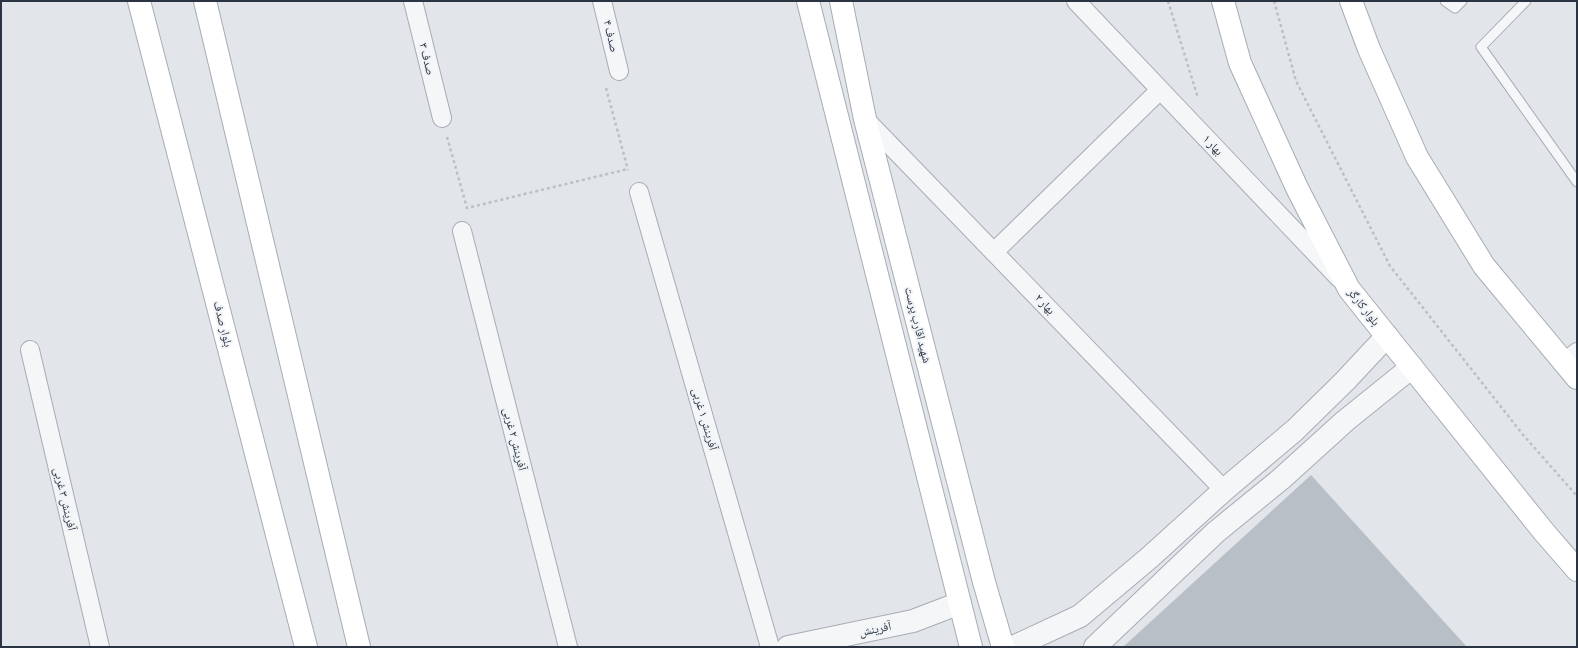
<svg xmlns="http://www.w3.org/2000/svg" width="1578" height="648" viewBox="0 0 1578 648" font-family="'Alegreya Sans','Noto Naskh Arabic',sans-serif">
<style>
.building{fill:#b9bfc7}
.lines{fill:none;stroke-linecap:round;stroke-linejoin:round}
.service-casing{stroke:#a7acb4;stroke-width:11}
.minor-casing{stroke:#a7acb4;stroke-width:20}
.tertiary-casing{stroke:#a7acb4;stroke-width:24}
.secondary-casing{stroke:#a7acb4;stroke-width:24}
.path{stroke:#bbc0c5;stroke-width:2.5;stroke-dasharray:3 3;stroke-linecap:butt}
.service{stroke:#f4f6f8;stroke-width:9}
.minor{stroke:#f4f6f8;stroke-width:18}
.tertiary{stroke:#f4f6f8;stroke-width:22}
.secondary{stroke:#fff;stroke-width:22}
.labels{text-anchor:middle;stroke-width:4;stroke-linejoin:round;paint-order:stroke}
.street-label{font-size:12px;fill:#2a3442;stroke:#f1f4f7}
</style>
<rect width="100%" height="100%" fill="#e2e5ea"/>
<path class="building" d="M1311,475L1467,647H1123Z"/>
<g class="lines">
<g class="service-casing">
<g id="service">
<path d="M1445,1L1455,8L1462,1"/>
<path d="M1526,1L1481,47L1577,182"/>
</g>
</g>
<g class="minor-casing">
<g id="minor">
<path d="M413,1L442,118"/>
<path d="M602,1L619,71"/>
<path d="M1076,1L1339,278"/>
<path d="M865,119L1224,490"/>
<path d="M639,192L770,647"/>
<path d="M462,231L568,647"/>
<path d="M994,252L1160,90"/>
<path d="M30,350L100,647"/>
<path d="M1565,362L1577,352"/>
</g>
</g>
<g class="tertiary-casing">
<g id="tertiary">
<path d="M788,647L913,621L960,603"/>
<path d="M1013,647L1080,616L1149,558L1224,490L1295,430L1345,381L1387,336"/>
<path d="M1095,647L1216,532L1281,479L1345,421L1412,367"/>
</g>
</g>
<g class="secondary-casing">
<g id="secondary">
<path d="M139,1L306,647"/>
<path d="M205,1L359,647"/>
<path d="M808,1L971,647"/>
<path d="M841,1L865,119L984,582L1003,647"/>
<path d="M1223,1L1240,63L1297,188L1349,289L1544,532L1577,570"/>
<path d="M1351,1L1369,49L1417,157L1484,266L1577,378"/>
</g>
</g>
<g class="path">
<path d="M1168,1L1198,98"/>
<path d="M1274,1L1296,81L1390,266L1524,436L1577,496"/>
<path d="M606,88L628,170"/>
<path d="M447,137L467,208L628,169"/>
</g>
<use href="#service" class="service"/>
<use href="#minor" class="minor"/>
<use href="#tertiary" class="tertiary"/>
<use href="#secondary" class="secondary"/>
</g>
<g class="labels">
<g class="street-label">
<text transform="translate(611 36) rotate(77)" y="4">صدف ۴</text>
<text transform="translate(427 59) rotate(76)" y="4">صدف ۳</text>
<text transform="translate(1213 145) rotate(47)" y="4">بهار ۱</text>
<text transform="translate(1045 304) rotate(46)" y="4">بهار ۲</text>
<text transform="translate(1364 307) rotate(52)" y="4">بلوار کارگر</text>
<text transform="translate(223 324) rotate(76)" y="4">بلوار صدف</text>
<text transform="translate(918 325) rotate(76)" y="4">شهید اقارب پرست</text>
<text transform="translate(705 419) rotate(74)" y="4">آفرینش ۱ غربی</text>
<text transform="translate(515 439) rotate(76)" y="4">آفرینش ۲ غربی</text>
<text transform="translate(65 499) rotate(77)" y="4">آفرینش ۳ غربی</text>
<text transform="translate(875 629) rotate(-12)" y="4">آفرینش</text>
</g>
</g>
<rect width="1578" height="648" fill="none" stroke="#2a3442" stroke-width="4"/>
</svg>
